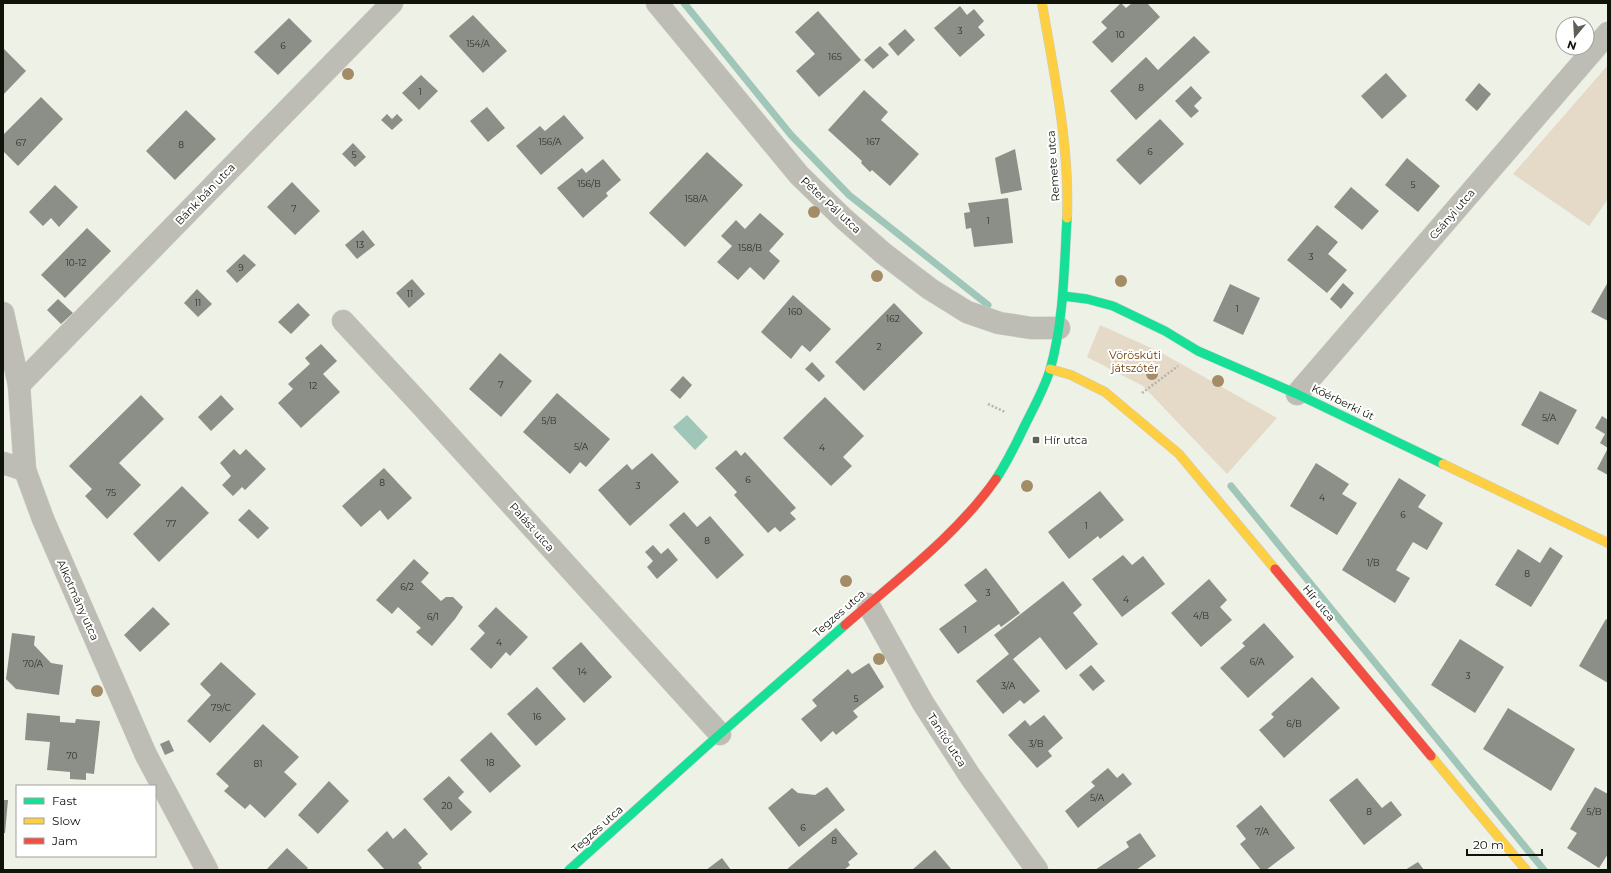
<svg xmlns="http://www.w3.org/2000/svg" width="1611" height="873" viewBox="0 0 1611 873" font-family="Montserrat,sans-serif">
<style>
.green{fill:#e5d9c8}
.water{fill:#9fc6b8}
.lines{fill:none;stroke-linecap:round;stroke-linejoin:round}
.stream{stroke:#9fc6b8;stroke-width:7}
.building{fill:#8b8f87}
.street-casing{stroke:#cacdc3;stroke-width:23}
.fast-casing{stroke:#cacdc3;stroke-width:10}
.slow-casing{stroke:#cacdc3;stroke-width:10}
.jam-casing{stroke:#cacdc3;stroke-width:10}
.path{stroke:#b4b5ae;stroke-width:2.5;stroke-dasharray:2 2;stroke-linecap:butt}
.street{stroke:#bebdb5;stroke-width:22}
.fast{stroke:#16e098;stroke-width:9}
.slow{stroke:#ffcf43;stroke-width:9}
.jam{stroke:#f24e42;stroke-width:9}
.tree{fill:#a48c67}
.poi-dot{fill:#5e6157;stroke:#fff;stroke-width:1.5}
.labels{text-anchor:middle;stroke-width:4;stroke-linejoin:round;paint-order:stroke}
.number-label{font-size:9px;fill:#2f3229}
.street-label{font-size:11px;fill:#10130a;stroke:#fff}
.park-label{font-size:11px;fill:#683a00;stroke:#fff}
.poi-label{font-size:11px;fill:#10130a;stroke:#fff;text-anchor:start}
</style>
<rect width="100%" height="100%" fill="#eef1e5"/>
<g class="green">
<path d="M1608,65V199L1589,226L1513,174Z"/>
<path d="M1100,325L1160,352L1277,418L1227,474L1143,386L1087,357Z"/>
</g>
<path class="water" d="M687,415L708,437L695,450L673,427Z"/>
<g class="lines">
<g class="stream">
<path d="M684,3L791,135L849,195L988,305"/>
<path d="M1231,486L1544,870"/>
</g>
</g>
<g class="building">
<path d="M1121,3L1126,8L1132,3H1147L1160,17L1112,63L1092,42L1107,28L1101,22Z"/>
<path d="M960,6L967,15L974,9L984,21L978,27L985,35L960,57L934,28Z"/>
<path d="M818,11L861,60L819,97L796,71L815,54L795,32Z"/>
<path d="M473,15L507,51L483,73L449,36Z"/>
<path d="M289,18L312,41L278,75L254,52Z"/>
<path d="M905,29L915,40L898,56L888,44Z"/>
<path d="M1194,36L1210,52L1136,120L1110,91L1146,57L1158,70Z"/>
<path d="M880,46L889,55L873,69L864,60Z"/>
<path d="M3,48L26,71L3,95Z"/>
<path d="M1386,73L1407,96L1382,119L1361,96Z"/>
<path d="M421,75L438,91L419,110L402,93Z"/>
<path d="M1479,83L1491,94L1477,111L1465,100Z"/>
<path d="M1191,86L1202,98L1194,106L1199,111L1191,118L1175,101Z"/>
<path d="M864,90L888,112L881,120L919,154L890,186L872,170L870,172L861,163L862,161L828,130Z"/>
<path d="M41,97L63,119L18,166L3,151V135Z"/>
<path d="M487,107L505,128L488,142L470,121Z"/>
<path d="M186,110L216,139L175,180L146,151Z"/>
<path d="M387,114L392,119L397,114L403,120L392,130L381,120Z"/>
<path d="M564,115L584,138L541,175L516,146L540,126L545,131Z"/>
<path d="M1160,119L1184,144L1140,185L1116,160Z"/>
<path d="M353,143L366,157L355,167L342,154Z"/>
<path d="M1015,149L1022,190L1001,194L995,158Z"/>
<path d="M707,152L743,185L685,247L649,213Z"/>
<path d="M1407,158L1440,186L1418,212L1385,185Z"/>
<path d="M603,159L621,180L606,193L608,196L583,218L557,188L582,168L586,173Z"/>
<path d="M292,182L320,211L295,235L267,207Z"/>
<path d="M55,185L78,207L59,227L51,218L43,226L29,212Z"/>
<path d="M1351,187L1379,211L1362,230L1334,207Z"/>
<path d="M1008,198L1013,243L974,247L971,228L966,229L964,213L970,212L968,203Z"/>
<path d="M760,213L784,234L769,251L780,261L764,280L750,267L738,280L717,262L732,246L721,236L736,220L745,229Z"/>
<path d="M1317,225L1338,242L1328,254L1347,270L1327,293L1287,260Z"/>
<path d="M87,228L111,251L65,298L41,275Z"/>
<path d="M363,230L375,245L357,259L345,245Z"/>
<path d="M244,254L256,265L237,283L226,271Z"/>
<path d="M412,279L425,294L409,308L396,293Z"/>
<path d="M1608,282V321L1591,312Z"/>
<path d="M1343,283L1354,293L1341,309L1330,299Z"/>
<path d="M1230,284L1260,298L1243,335L1213,321Z"/>
<path d="M197,289L212,304L198,317L184,303Z"/>
<path d="M793,295L831,329L810,352L802,345L791,359L761,332Z"/>
<path d="M58,299L73,313L61,324L47,310Z"/>
<path d="M298,303L310,315L291,334L278,322Z"/>
<path d="M894,303L923,333L864,391L835,362Z"/>
<path d="M321,344L337,361L323,374L340,392L301,428L278,403L293,389L288,384L310,364L305,358Z"/>
<path d="M500,353L532,381L501,417L469,389Z"/>
<path d="M812,362L825,376L819,382L805,369Z"/>
<path d="M683,376L692,385L680,399L670,390Z"/>
<path d="M1540,391L1577,410L1558,445L1521,425Z"/>
<path d="M557,393L610,439L586,467L580,462L570,474L523,432Z"/>
<path d="M141,395L164,419L119,463L141,485L107,519L85,496L92,489L69,466Z"/>
<path d="M221,395L234,409L211,431L198,417Z"/>
<path d="M825,397L864,436L843,457L852,466L831,486L783,438Z"/>
<path d="M1602,416L1608,420V448L1600,443L1605,434L1595,428Z"/>
<path d="M1608,448V475L1597,469Z"/>
<path d="M234,449L240,455L246,449L266,469L245,490L242,487L233,496L222,485L231,476L220,463Z"/>
<path d="M736,450L741,456L745,452L796,508L790,513L796,519L780,532L775,527L768,533L734,495L737,492L715,468Z"/>
<path d="M652,453L679,482L630,526L598,490L627,464L632,470Z"/>
<path d="M1316,463L1349,484L1342,494L1357,503L1337,535L1290,506Z"/>
<path d="M384,468L412,498L388,520L380,510L361,527L342,506Z"/>
<path d="M1399,478L1426,495L1418,507L1443,523L1427,550L1413,542L1396,570L1410,578L1395,603L1342,570Z"/>
<path d="M182,486L209,513L159,562L133,534Z"/>
<path d="M1100,491L1124,520L1100,539L1098,536L1069,559L1048,532Z"/>
<path d="M249,509L269,528L258,539L238,520Z"/>
<path d="M684,512L697,527L710,516L744,555L717,579L669,525Z"/>
<path d="M653,545L661,554L668,548L678,560L657,579L647,567L653,561L645,552Z"/>
<path d="M1550,547L1563,556L1531,607L1495,585L1518,549L1540,563Z"/>
<path d="M1123,555L1132,565L1143,556L1165,584L1122,617L1092,579Z"/>
<path d="M414,559L429,573L421,582L441,601L446,597H453L463,607L455,619L432,646L416,632L421,628L398,607L392,614L376,600Z"/>
<path d="M986,568L1020,613L1001,627L999,624L958,654L939,629L977,601L964,585Z"/>
<path d="M1209,579L1227,600L1220,607L1232,620L1201,647L1171,613Z"/>
<path d="M1063,581L1082,605L1073,613L1098,644L1066,670L1040,637L1013,659L1040,691L1024,704L1020,700L1003,714L976,681L1009,654L994,635Z"/>
<path d="M153,607L170,624L140,652L124,635Z"/>
<path d="M496,607L528,637L510,656L506,652L491,669L470,649L485,633L478,626Z"/>
<path d="M1606,619L1608,620V683L1579,666Z"/>
<path d="M1264,623L1294,657L1248,698L1220,668L1245,646L1242,643Z"/>
<path d="M12,633L35,636L34,645L51,663L63,665L59,695L16,689L6,679Z"/>
<path d="M1460,639L1504,667L1475,713L1431,685Z"/>
<path d="M581,642L612,677L584,703L552,668Z"/>
<path d="M221,662L256,694L210,743L187,721L211,695L200,684Z"/>
<path d="M869,663L884,687L853,711L858,717L836,735L833,731L821,742L801,719L817,706L812,700L848,669L852,674Z"/>
<path d="M1091,665L1105,681L1093,691L1079,675Z"/>
<path d="M1312,677L1340,708L1284,758L1259,730L1274,717L1271,714Z"/>
<path d="M537,687L566,719L536,746L507,714Z"/>
<path d="M1508,708L1575,749L1551,791L1483,749Z"/>
<path d="M27,713L60,716V722L75,723L76,719L100,721L94,774L86,773V780L70,779V772L47,770L50,742L25,740Z"/>
<path d="M1044,715L1063,738L1048,751L1052,756L1037,768L1008,735L1025,720L1030,726Z"/>
<path d="M263,724L299,757L284,772L297,784L265,818L250,804L245,809L224,791L229,786L216,774Z"/>
<path d="M491,732L521,766L490,793L460,760Z"/>
<path d="M169,740L174,751L165,755L160,744Z"/>
<path d="M1108,768L1117,778L1123,773L1132,784L1078,828L1065,811L1095,786L1091,782Z"/>
<path d="M449,776L464,792L458,798L472,812L451,831L423,799Z"/>
<path d="M1357,778L1382,808L1391,801L1402,815L1364,845L1329,800Z"/>
<path d="M329,781L349,801L318,834L298,815Z"/>
<path d="M827,787L845,810L799,847L768,808L792,788L798,793L815,795Z"/>
<path d="M1595,787L1608,794V854L1599,868L1567,848L1577,833L1570,829Z"/>
<path d="M3,800H8L5,833H3Z"/>
<path d="M1261,805L1295,848L1266,870H1261L1240,844L1246,839L1236,826Z"/>
<path d="M405,828L428,854L418,863L422,868L419,870H385L367,850L387,831L393,839Z"/>
<path d="M836,828L858,854L848,862L850,865L844,870H786Z"/>
<path d="M1140,833L1156,856L1136,870H1095L1129,847L1126,842Z"/>
<path d="M287,848L308,868L306,870H266Z"/>
<path d="M935,850L952,870H912Z"/>
<path d="M722,858L731,870H706Z"/>
<path d="M1418,862L1424,870H1405Z"/>
</g>
<g class="lines">
<g class="street-casing">
<g id="street">
<path d="M657,3L799,175L843,218L883,253L930,289L967,312L999,323L1031,328H1059"/>
<path d="M3,313L19,385L25,470L43,519L146,755L207,870"/>
<path d="M343,321L421,405L720,734"/>
<path d="M19,385L392,3"/>
<path d="M1297,394L1608,33"/>
<path d="M3,463L25,470"/>
<path d="M868,604L923,703L970,776L1037,870"/>
</g>
</g>
<g class="fast-casing">
<g id="fast">
<path d="M1063,296L1087,299L1113,306L1165,331L1198,351L1297,394L1443,464"/>
<path d="M996,479C1007,462 1016,444 1025,425C1034,407 1044,389 1050,370C1064,320 1064,269 1067,218"/>
<path d="M569,870L720,734L845,625"/>
</g>
</g>
<g class="slow-casing">
<g id="slow">
<path d="M1042,3C1054,74 1070,146 1067,218"/>
<path d="M1050,369L1071,375L1105,392L1179,454L1275,569"/>
<path d="M1443,464L1608,543"/>
<path d="M1431,756L1526,870"/>
</g>
</g>
<g class="jam-casing">
<g id="jam">
<path d="M1275,569L1431,756"/>
<path d="M845,625C897,579 956,536 996,479"/>
</g>
</g>
<g class="path">
<path d="M1142,393L1178,366"/>
<path d="M988,404L1005,412"/>
</g>
<use href="#street" class="street"/>
<use href="#fast" class="fast"/>
<use href="#slow" class="slow"/>
<use href="#jam" class="jam"/>
</g>
<g class="tree">
<circle cx="348" cy="74" r="6"/>
<circle cx="814" cy="212" r="6"/>
<circle cx="877" cy="276" r="6"/>
<circle cx="1121" cy="281" r="6"/>
<circle cx="1152" cy="374" r="6"/>
<circle cx="1218" cy="381" r="6"/>
<circle cx="1027" cy="486" r="6"/>
<circle cx="846" cy="581" r="6"/>
<circle cx="879" cy="659" r="6"/>
<circle cx="97" cy="691" r="6"/>
</g>
<rect class="poi-dot" x="1032" y="436" width="8" height="8" rx="2"/>
<g class="labels">
<g class="number-label">
<text x="960" y="34">3</text>
<text x="1120" y="38">10</text>
<text x="478" y="47">154/A</text>
<text x="283" y="49">6</text>
<text x="835" y="60">165</text>
<text x="1141" y="91">8</text>
<text x="420" y="95">1</text>
<text x="550" y="145">156/A</text>
<text x="873" y="145">167</text>
<text x="21" y="146">67</text>
<text x="181" y="148">8</text>
<text x="1150" y="155">6</text>
<text x="354" y="158">5</text>
<text x="589" y="187">156/B</text>
<text x="1413" y="188">5</text>
<text x="696" y="202">158/A</text>
<text x="294" y="212">7</text>
<text x="988" y="224">1</text>
<text x="360" y="248">13</text>
<text x="750" y="251">158/B</text>
<text x="1311" y="260">3</text>
<text x="76" y="266">10-12</text>
<text x="241" y="271">9</text>
<text x="410" y="297">11</text>
<text x="198" y="306">11</text>
<text x="1237" y="312">1</text>
<text x="795" y="315">160</text>
<text x="893" y="322">162</text>
<text x="879" y="350">2</text>
<text x="501" y="388">7</text>
<text x="313" y="389">12</text>
<text x="1549" y="421">5/A</text>
<text x="549" y="424">5/B</text>
<text x="581" y="450">5/A</text>
<text x="822" y="451">4</text>
<text x="748" y="483">6</text>
<text x="382" y="486">8</text>
<text x="638" y="489">3</text>
<text x="111" y="496">75</text>
<text x="1322" y="501">4</text>
<text x="1403" y="518">6</text>
<text x="171" y="527">77</text>
<text x="1086" y="529">1</text>
<text x="707" y="544">8</text>
<text x="1373" y="566">1/B</text>
<text x="1527" y="577">8</text>
<text x="407" y="590">6/2</text>
<text x="988" y="596">3</text>
<text x="1126" y="603">4</text>
<text x="1201" y="619">4/B</text>
<text x="433" y="620">6/1</text>
<text x="965" y="633">1</text>
<text x="499" y="646">4</text>
<text x="1257" y="665">6/A</text>
<text x="33" y="667">70/A</text>
<text x="582" y="675">14</text>
<text x="1468" y="679">3</text>
<text x="1008" y="689">3/A</text>
<text x="856" y="702">5</text>
<text x="221" y="711">79/C</text>
<text x="537" y="720">16</text>
<text x="1294" y="727">6/B</text>
<text x="1036" y="747">3/B</text>
<text x="72" y="759">70</text>
<text x="490" y="766">18</text>
<text x="258" y="767">81</text>
<text x="1097" y="801">5/A</text>
<text x="447" y="809">20</text>
<text x="1369" y="815">8</text>
<text x="1594" y="815">5/B</text>
<text x="803" y="831">6</text>
<text x="1262" y="835">7/A</text>
<text x="834" y="844">8</text>
</g>
<g class="street-label">
<text transform="translate(1053 166) rotate(-94)" y="4">Remete utca</text>
<text transform="translate(205 194) rotate(-46)" y="4">Bánk bán utca</text>
<text transform="translate(831 205) rotate(43)" y="4">Péter Pál utca</text>
<text transform="translate(1452 214) rotate(-49)" y="4">Csányi utca</text>
<text transform="translate(1343 402) rotate(26)" y="4">Kőérberki út</text>
<text transform="translate(532 527) rotate(48)" y="4">Palást utca</text>
<text transform="translate(78 600) rotate(66)" y="4">Alkotmány utca</text>
<text transform="translate(1319 603) rotate(50)" y="4">Hír utca</text>
<text transform="translate(839 613) rotate(-41)" y="4">Tegzes utca</text>
<text transform="translate(947 740) rotate(57)" y="4">Tanító utca</text>
<text transform="translate(597 829) rotate(-42)" y="4">Tegzes utca</text>
</g>
<g class="park-label">
<text x="1135" y="359">Vöröskúti<tspan x="1135" dy="13">játszótér</tspan></text>
</g>
<g class="poi-label">
<text x="1044" y="444">Hír utca</text>
</g>
</g>
<rect width="1611" height="873" fill="none" stroke="#10130a" stroke-width="8"/>
<rect x="16" y="785" width="140" height="72" fill="#ffffff" stroke="#9fa19d"/>
<rect x="24" y="798" width="20" height="6" fill="#16e098" stroke="#9fa19d"/>
<text x="52" y="805" font-size="12" fill="#10130a">Fast</text>
<rect x="24" y="818" width="20" height="6" fill="#ffcf43" stroke="#9fa19d"/>
<text x="52" y="825" font-size="12" fill="#10130a">Slow</text>
<rect x="24" y="838" width="20" height="6" fill="#f24e42" stroke="#9fa19d"/>
<text x="52" y="845" font-size="12" fill="#10130a">Jam</text>
<g transform="translate(1575 36) rotate(198)"><circle r="19" fill="#ffffff" stroke="#9fa19d"/>
<path d="M0-3L7 15L0 10L-7 15Z" fill="#5e6157"/>
<text y="-6" font-size="11" font-weight="bold" text-anchor="middle" fill="#10130a">N</text>
</g>
<path d="M1467 849v6h75v-6" fill="none" stroke="#10130a" stroke-width="2"/>
<text x="1473" y="849" font-size="12" fill="#10130a" stroke="#ffffff" stroke-width="3" paint-order="stroke">20 m</text>
</svg>
